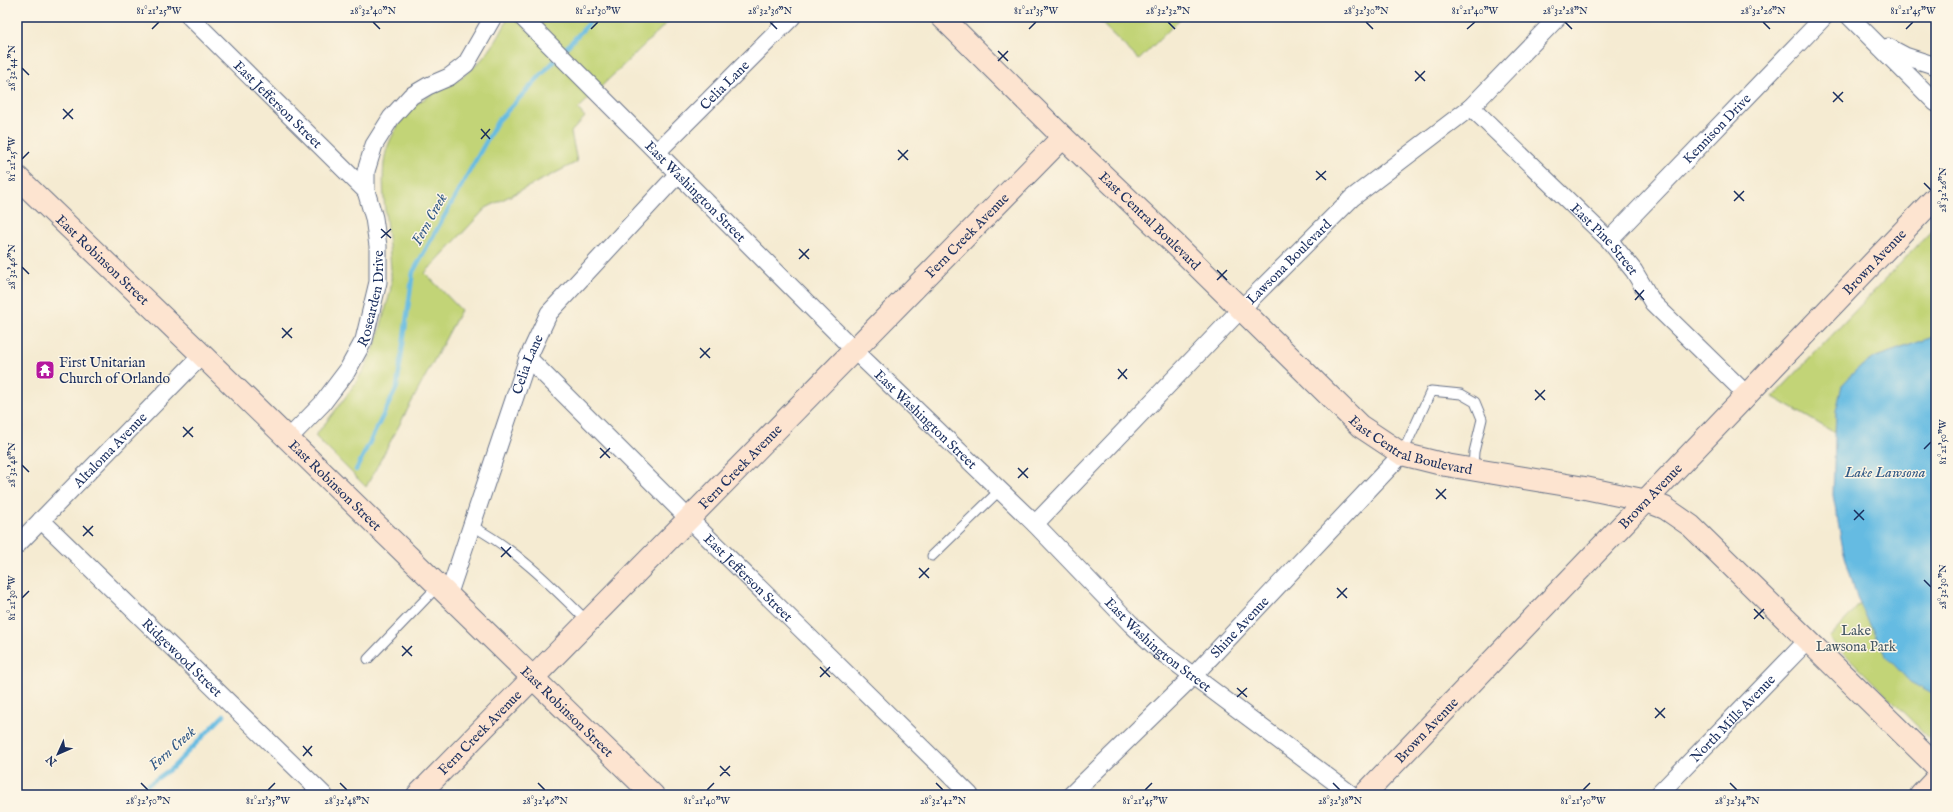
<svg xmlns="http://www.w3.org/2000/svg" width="1953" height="812" viewBox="0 0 1953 812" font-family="'IM FELL English',serif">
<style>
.green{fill:#c2d477;stroke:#6e826a}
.water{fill:#65bbe2;stroke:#4075a0}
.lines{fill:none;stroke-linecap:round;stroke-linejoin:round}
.stream{stroke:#65bbe2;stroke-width:4.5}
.lane-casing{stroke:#677187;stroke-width:11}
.street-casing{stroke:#677187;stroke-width:19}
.secondary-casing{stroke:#677187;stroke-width:24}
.lane{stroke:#fff;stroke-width:9}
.street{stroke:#fff;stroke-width:17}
.secondary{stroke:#fde4d0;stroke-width:22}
.ticks{fill:none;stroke:#1b2f5e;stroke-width:1.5}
.labels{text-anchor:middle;stroke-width:3;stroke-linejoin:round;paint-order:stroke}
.street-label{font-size:14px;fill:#1b2f5e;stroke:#fcf5e5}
.poi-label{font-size:14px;fill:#1b2f5e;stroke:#fcf5e5;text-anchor:start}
.park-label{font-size:14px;fill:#455864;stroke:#fcf5e5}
.water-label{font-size:15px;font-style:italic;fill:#315986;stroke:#fcf5e5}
.neatline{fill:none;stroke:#1b2f5e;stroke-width:1.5}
.ticks-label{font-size:10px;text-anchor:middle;fill:#1b2f5e}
</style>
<rect width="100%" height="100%" fill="#fcf5e5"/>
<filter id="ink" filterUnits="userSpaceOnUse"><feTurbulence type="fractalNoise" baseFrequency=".025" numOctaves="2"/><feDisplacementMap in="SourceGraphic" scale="8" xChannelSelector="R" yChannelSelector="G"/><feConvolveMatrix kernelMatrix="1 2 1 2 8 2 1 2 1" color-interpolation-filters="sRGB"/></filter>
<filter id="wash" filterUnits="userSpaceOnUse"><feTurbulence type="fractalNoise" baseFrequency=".012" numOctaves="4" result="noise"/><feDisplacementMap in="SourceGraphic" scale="16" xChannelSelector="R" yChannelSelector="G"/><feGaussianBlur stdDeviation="0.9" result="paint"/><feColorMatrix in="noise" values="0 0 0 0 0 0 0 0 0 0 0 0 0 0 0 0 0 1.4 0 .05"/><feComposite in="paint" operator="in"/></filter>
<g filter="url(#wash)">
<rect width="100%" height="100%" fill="#f5ebd2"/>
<g class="green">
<path d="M508,17H669L671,19L578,109L585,117L571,132L577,162L486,208L425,273L461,310L366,487L315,436C338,407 365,376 377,340C380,331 382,320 385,311C387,302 391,293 391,284C393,246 374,176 389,143C396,127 408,108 424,99C435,92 447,88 458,80C480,65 499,42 508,17Z"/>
<path d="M1095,17H1182L1139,60Z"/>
<path d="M1936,226V336L1876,357L1836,411L1835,433L1773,397Z"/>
<path d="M1860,604L1871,626L1936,696V745L1829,638Z"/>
</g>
<path class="water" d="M1936,336V696L1910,682L1885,655L1857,598L1843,549L1833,495L1836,411L1842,385L1857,369L1876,357Z"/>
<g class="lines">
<g class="stream">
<path d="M562,52L595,17"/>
<path d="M356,470L397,387L413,272L497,122L557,58"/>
<path d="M133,795L172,768L224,715"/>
</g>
</g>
</g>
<g filter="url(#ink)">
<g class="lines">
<g class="lane-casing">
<g id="lane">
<path d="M1402,454L1431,391L1461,394L1475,402L1482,419L1474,452L1473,469"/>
<path d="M472,526C516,549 553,587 588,622"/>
<path d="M932,556L1000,490"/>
<path d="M368,659L438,586"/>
</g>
</g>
<g class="street-casing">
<g id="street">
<path id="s1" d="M190,17L366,191"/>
<path id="s2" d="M522,17L854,350L1035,524L1131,624L1160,651L1352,795"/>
<path d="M1850,17L1936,103"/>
<path d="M1888,47L1905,56L1936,66"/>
<path id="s3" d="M1471,107L1609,240L1634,271L1653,303L1747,395"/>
<path id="s4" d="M657,152L792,17"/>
<path id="s5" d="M1609,240L1824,17"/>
<path id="s6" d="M528,358L688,518L970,795"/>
<path id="s7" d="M288,439L322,404L347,371L364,340L378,282V246L374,218L366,191V171L374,145L391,118L411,96L428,86L449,77L466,64L493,17"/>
<path id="s8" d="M41,520L324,795"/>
<path id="s9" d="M1035,524L1241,309L1352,198L1471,107L1558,17"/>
<path id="s10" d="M17,545L202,355"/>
<path id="s11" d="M448,596L528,358L549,313L678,174"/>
<path id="s12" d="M1071,795L1193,676L1402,454"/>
<path id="s13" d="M1658,795L1807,641"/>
</g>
</g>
<g class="secondary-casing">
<g id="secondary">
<path id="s14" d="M942,17L1063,137L1177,246L1360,426L1402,454L1446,465L1585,488L1647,501L1665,508L1691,526L1936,766"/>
<path id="s15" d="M17,177L202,355L653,795"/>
<path id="s16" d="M418,795L1063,137"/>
<path id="s17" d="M1364,795L1936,197"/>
<path d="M1921,795L1936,779"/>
</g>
</g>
<use href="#lane" class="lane"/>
<use href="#street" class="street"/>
<use href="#secondary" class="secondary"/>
</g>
</g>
<path class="ticks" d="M373,22L380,29M770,22L777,29M1168,22L1175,29M1366,22L1373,29M1565,22L1572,29M1763,22L1770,29M152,29L159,22M591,29L598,22M1029,29L1036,22M1467,29L1475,22M1906,29L1913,22M998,51L1008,61M998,61L1008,51M22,68L29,75M1415,71L1425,81M1415,81L1425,71M1833,92L1843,102M1833,102L1843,92M63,109L73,119M63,119L73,109M481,129L490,139M481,139L490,129M898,150L908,160M22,159L29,152M898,160L908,150M1316,171L1326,180M1316,180L1326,171M1924,183L1931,190M1734,191L1744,201M1734,201L1744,191M381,229L391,238M381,238L391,229M799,249L809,259M799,259L809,249M22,267L29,274M1217,270L1227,280M1217,280L1227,270M1635,290L1644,300M1635,300L1644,290M282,328L292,338M282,338L292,328M700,348L710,358M700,358L710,348M1118,369L1127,379M1118,379L1127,369M1535,390L1545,400M1535,400L1545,390M183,427L193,437M183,437L193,427M600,448L610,458M1924,449L1931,442M600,458L610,448M22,465L29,472M1018,468L1028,478M1018,478L1028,468M1436,489L1446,499M1436,499L1446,489M1854,510L1864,520M1854,520L1864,510M83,526L93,536M83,536L93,526M501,547L511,557M501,557L511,547M919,568L929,578M919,578L929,568M1924,580L1931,587M1337,588L1347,598M22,598L29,591M1337,598L1347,588M1754,609L1764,619M1754,619L1764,609M402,646L412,656M402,656L412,646M820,667L830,677M820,677L830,667M1237,688L1247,697M1237,697L1247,688M1655,708L1665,718M1655,718L1665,708M303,746L312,756M303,756L312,746M720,766L730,776M720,776L730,766M141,783L148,790M340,783L347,790M538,783L545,790M936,783L943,790M1333,783L1340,790M1730,783L1737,790M268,790L275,783M707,790L714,783M1145,790L1152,783M1583,790L1590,783"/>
<defs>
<g id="temple-square" transform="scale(1)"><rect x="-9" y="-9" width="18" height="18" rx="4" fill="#b5179e" stroke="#fcf5e5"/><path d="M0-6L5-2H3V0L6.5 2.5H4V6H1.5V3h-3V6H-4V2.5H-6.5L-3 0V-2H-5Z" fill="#fff"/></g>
</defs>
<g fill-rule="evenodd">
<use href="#temple-square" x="45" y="370"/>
</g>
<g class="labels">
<g class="street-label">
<text dy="5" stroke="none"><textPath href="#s4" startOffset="95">Celia Lane</textPath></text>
<text dy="5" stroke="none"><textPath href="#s1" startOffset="124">East Jefferson Street</textPath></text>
<text dy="5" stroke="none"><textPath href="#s5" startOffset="155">Kennison Drive</textPath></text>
<text dy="5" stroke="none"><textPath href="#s2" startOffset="246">East Washington Street</textPath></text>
<text dy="5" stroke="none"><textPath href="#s14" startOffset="291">East Central Boulevard</textPath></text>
<text dy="5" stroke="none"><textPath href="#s16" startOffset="784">Fern Creek Avenue</textPath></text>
<text dy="5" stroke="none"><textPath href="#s3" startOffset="188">East Pine Street</textPath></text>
<text dy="5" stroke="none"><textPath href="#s15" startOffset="119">East Robinson Street</textPath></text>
<text dy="5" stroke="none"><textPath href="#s9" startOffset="365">Lawsona Boulevard</textPath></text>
<text dy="5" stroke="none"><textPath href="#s17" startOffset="738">Brown Avenue</textPath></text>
<text dy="5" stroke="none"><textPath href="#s7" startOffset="168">Rosearden Drive</textPath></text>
<text dy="5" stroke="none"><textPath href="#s11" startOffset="245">Celia Lane</textPath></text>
<text dy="5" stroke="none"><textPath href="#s2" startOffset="570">East Washington Street</textPath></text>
<text dy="5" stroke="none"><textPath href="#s14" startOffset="640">East Central Boulevard</textPath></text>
<text dy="5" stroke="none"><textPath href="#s10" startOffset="133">Altaloma Avenue</textPath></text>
<text dy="5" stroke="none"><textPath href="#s16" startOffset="460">Fern Creek Avenue</textPath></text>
<text dy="5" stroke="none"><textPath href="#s15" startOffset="443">East Robinson Street</textPath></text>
<text dy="5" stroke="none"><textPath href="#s17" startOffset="414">Brown Avenue</textPath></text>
<text dy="5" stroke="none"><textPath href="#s6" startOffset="311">East Jefferson Street</textPath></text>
<text dy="5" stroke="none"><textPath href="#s12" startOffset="238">Shine Avenue</textPath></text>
<text dy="5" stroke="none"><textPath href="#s2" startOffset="894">East Washington Street</textPath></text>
<text dy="5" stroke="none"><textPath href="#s8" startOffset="197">Ridgewood Street</textPath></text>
<text dy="5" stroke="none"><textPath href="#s15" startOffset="767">East Robinson Street</textPath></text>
<text dy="5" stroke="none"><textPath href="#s13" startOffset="107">North Mills Avenue</textPath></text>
<text dy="5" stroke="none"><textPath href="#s17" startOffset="90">Brown Avenue</textPath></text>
<text dy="5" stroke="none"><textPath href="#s16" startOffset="88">Fern Creek Avenue</textPath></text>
</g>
<g class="poi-label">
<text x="59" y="367">First Unitarian<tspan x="59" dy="16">Church of Orlando</tspan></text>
</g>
<g class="park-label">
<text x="1856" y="635">Lake<tspan x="1856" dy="16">Lawsona Park</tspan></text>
</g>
<g class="water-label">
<text transform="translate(429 219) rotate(-61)" y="5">Fern Creek</text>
<text x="1885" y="477">Lake Lawsona</text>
<text transform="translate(172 748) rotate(-42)" y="5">Fern Creek</text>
</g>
</g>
<rect width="1953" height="812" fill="none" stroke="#fcf5e5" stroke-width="44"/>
<g transform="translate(58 754) rotate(225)" stroke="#fcf5e5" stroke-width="3" paint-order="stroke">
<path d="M0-3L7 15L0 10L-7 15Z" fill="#1b2f5e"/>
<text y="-6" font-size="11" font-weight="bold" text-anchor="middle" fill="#1b2f5e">N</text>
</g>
<rect x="22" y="22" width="1909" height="768" class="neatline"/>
<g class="ticks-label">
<text x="159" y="14">81°21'25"W</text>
<text x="373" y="14">28°32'40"N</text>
<text x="598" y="14">81°21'30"W</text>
<text x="770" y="14">28°32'36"N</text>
<text x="1036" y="14">81°21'35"W</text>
<text x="1168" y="14">28°32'32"N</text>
<text x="1366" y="14">28°32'30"N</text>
<text x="1475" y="14">81°21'40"W</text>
<text x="1565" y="14">28°32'28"N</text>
<text x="1763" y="14">28°32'26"N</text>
<text x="1913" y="14">81°21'45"W</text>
<text transform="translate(11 68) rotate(-90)" y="4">28°32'44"N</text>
<text transform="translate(11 159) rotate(-90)" y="4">81°21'25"W</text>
<text transform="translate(1942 190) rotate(-90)" y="4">28°32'26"N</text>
<text transform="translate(11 267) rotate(-90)" y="4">28°32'46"N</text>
<text transform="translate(1942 442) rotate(-90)" y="4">81°21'50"W</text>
<text transform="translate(11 465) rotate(-90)" y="4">28°32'48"N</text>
<text transform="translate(1942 587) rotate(-90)" y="4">28°32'30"N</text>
<text transform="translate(11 598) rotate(-90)" y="4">81°21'30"W</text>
<text x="148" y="804">28°32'50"N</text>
<text x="268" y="804">81°21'35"W</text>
<text x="347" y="804">28°32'48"N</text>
<text x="545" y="804">28°32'46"N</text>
<text x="707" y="804">81°21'40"W</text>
<text x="943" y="804">28°32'42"N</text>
<text x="1145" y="804">81°21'45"W</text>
<text x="1340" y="804">28°32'38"N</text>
<text x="1583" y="804">81°21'50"W</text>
<text x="1737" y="804">28°32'34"N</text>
</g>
</svg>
